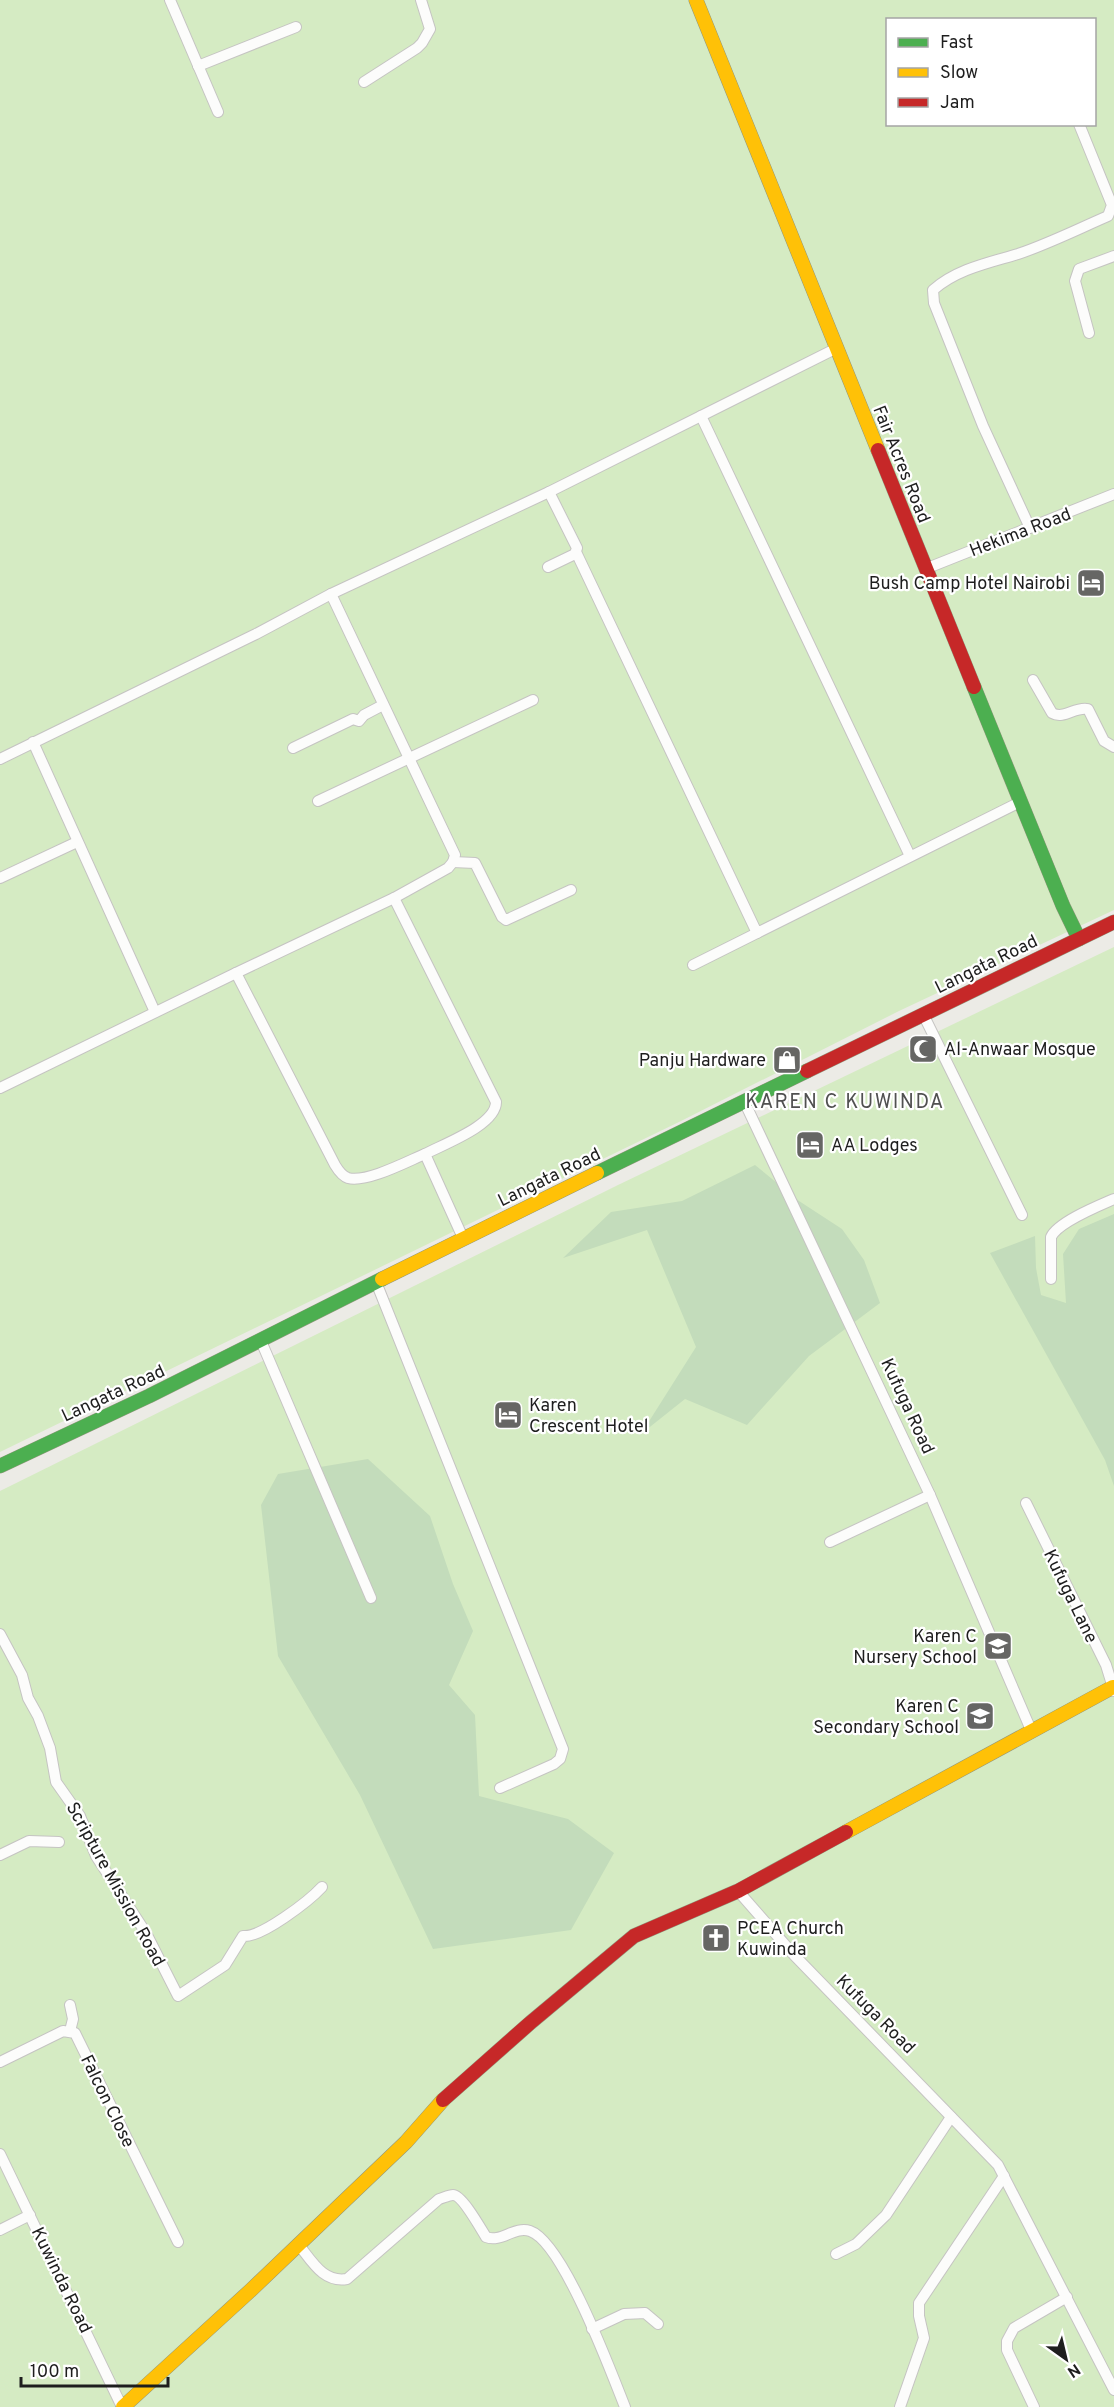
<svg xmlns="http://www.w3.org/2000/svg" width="1114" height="2407" viewBox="0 0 1114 2407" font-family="Overpass,sans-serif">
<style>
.grass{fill:#d5ebc3;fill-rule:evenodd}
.forest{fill:#c3dcbb}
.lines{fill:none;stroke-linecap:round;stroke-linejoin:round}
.street-casing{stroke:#c5c4c2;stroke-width:12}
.fast-casing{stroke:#92977e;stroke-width:15}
.slow-casing{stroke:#92977e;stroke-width:15}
.jam-casing{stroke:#92977e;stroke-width:15}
.street{stroke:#fcfcfb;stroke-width:10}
.fast{stroke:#4caf50;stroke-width:14}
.slow{stroke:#ffc107;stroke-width:14}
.jam{stroke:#c62828;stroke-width:14}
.labels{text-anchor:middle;stroke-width:4.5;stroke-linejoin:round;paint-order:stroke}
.street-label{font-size:18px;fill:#1e1e1e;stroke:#fff}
.poi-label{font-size:18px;fill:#1e1e1e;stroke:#fff;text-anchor:end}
.neighbourhood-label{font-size:20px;letter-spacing:1.5px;fill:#515151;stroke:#fff}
</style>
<rect width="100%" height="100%" fill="#ecebe6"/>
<g class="grass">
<path d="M0,0H1114V910L899,1011L681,1121L0,1452ZM888,20H1094V124H888Z"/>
<path d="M1114,947V2407H0V1491L618,1185Z"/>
</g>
<g class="forest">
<path d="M755,1165L799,1201L842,1229L864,1260L880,1303L809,1356L747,1425L685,1399L641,1434L696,1347L647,1230L563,1258L611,1212L682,1201Z"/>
<path d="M1114,1214V1486L1105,1460L990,1253L1035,1236L1036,1268L1041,1295L1066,1303L1063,1254L1079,1229Z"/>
<path d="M368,1459L430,1516L453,1584L473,1631L449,1685L475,1715L479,1796L568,1819L614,1853L571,1930L433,1949L360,1795L278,1656L261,1505L278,1474Z"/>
</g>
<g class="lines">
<g class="street-casing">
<g id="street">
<path d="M170,0L218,112"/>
<path d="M198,66L296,27"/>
<path d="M364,82L417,48L422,43L430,29L421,0"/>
<path d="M1089,333L1075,281L1079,269L1114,256"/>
<path d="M701,416L910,856"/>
<path d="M1030,528L983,426L934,303L933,290C957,269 988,263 1018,254C1048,244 1078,229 1108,216L1112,205L1079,124"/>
<path d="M576,552L757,933L1020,802"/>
<path d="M548,567L575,554L577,548L549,492"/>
<path d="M925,569L1114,494"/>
<path d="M331,594L455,855L453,862L448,868L394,898L496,1102C496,1125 444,1144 425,1154L463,1238"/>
<path d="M1033,680L1052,713C1064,720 1075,706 1088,709L1104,741L1114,747"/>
<path d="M33,742L155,1012"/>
<path d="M293,748L353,719L359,721L364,715L383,705"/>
<path d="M0,759L256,634L331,594L549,492L837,348"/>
<path d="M318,801L533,700"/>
<path d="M453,862L475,863L502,917L506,920L571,890"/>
<path d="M0,878L77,842"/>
<path d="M693,965L757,933"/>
<path d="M236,973L394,898"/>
<path d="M923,1014L1022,1215"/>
<path d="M0,1088L236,973L335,1165C338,1170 342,1176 348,1178C367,1183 408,1161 425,1154"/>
<path d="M744,1101L930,1495L1031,1730"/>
<path d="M1051,1279V1237C1058,1222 1098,1206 1114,1199"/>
<path d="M376,1282L563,1749L560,1759L554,1764L500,1788"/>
<path d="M261,1341L371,1598"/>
<path d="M1026,1503L1106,1665L1114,1691"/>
<path d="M830,1542L930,1495"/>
<path d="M0,1634L22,1675L28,1698L38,1716L50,1748L56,1782L80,1816L96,1856L146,1933L178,1996L225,1965L243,1936C261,1938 309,1901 322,1887"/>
<path d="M0,1855L29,1841L59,1842"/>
<path d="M738,1891L794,1955L998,2165L1114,2390"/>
<path d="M70,2005L73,2019L70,2031"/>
<path d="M0,2062L63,2031L75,2033L178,2242"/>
<path d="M0,2154L122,2407"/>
<path d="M0,2230L30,2215"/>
<path d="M298,2244C312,2261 323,2283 347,2279L439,2199C443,2198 449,2195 453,2195C462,2195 481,2229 486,2237C501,2243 514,2226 530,2231C563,2242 611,2372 625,2407"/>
<path d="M836,2254L856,2244L886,2215L951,2117"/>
<path d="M592,2329L624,2314L645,2313L658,2324"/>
<path d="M900,2407L924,2338L919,2316V2303L1004,2176"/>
<path d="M1034,2407L1007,2350V2341L1014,2328L1067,2297"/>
</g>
</g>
<g class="fast-casing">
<g id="fast">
<path d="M974,687L1063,906L1079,939"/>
<path d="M597,1173L807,1071"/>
<path d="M0,1466L149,1396L382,1279"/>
</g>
</g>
<g class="slow-casing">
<g id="slow">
<path d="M696,0L878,450"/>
<path d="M382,1279L597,1173"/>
<path d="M846,1832L1113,1687"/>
<path d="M123,2407L251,2290L406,2142L443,2100"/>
</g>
</g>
<g class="jam-casing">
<g id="jam">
<path d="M878,450L974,687"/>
<path d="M807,1071L1114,922"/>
<path d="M443,2100L530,2023L634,1936L738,1891L846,1832"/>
</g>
</g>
<use href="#street" class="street"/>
<use href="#fast" class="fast"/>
<use href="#slow" class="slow"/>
<use href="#jam" class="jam"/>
</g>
<defs>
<g id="hotel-square" transform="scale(1.5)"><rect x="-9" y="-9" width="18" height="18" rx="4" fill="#666664" stroke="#fff"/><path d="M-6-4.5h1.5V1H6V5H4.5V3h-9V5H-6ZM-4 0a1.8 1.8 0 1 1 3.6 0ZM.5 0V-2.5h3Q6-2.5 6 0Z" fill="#fff"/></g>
<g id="mosque-square" transform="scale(1.5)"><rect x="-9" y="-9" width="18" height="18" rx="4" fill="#666664" stroke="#fff"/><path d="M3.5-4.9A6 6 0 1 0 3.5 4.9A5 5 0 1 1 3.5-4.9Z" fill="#fff"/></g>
<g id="shop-square" transform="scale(1.5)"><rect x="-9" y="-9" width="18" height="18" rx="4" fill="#666664" stroke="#fff"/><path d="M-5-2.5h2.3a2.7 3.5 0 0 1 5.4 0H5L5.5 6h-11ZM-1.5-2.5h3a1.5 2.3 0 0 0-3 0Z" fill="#fff"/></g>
<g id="school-square" transform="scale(1.5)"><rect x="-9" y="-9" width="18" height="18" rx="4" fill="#666664" stroke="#fff"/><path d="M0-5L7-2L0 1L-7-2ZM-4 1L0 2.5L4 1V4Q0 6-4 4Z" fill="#fff"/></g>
<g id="church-square" transform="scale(1.5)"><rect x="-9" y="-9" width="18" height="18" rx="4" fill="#666664" stroke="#fff"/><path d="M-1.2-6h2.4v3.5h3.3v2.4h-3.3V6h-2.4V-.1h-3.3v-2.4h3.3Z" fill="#fff"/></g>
</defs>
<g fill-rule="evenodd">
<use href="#hotel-square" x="1091" y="583"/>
<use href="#mosque-square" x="923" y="1049"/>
<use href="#shop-square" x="787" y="1060"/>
<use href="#hotel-square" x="810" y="1145"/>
<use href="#hotel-square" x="508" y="1415"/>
<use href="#school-square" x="998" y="1646"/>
<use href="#school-square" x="980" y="1716"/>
<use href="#church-square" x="716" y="1938"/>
</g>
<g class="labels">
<g class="street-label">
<text transform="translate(902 464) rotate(68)" y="6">Fair Acres Road</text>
<text transform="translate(1020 532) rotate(-21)" y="6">Hekima Road</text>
<text transform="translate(986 964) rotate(-26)" y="6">Langata Road</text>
<text transform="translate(549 1177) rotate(-26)" y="6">Langata Road</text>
<text transform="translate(113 1393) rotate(-25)" y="6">Langata Road</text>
<text transform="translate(908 1406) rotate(65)" y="6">Kufuga Road</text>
<text transform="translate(1071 1596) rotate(64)" y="6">Kufuga Lane</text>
<text transform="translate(116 1884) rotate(61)" y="6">Scripture Mission Road</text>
<text transform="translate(876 2014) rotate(45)" y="6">Kufuga Road</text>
<text transform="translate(108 2101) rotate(64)" y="6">Falcon Close</text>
<text transform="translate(62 2280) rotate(64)" y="6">Kuwinda Road</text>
</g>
<g class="poi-label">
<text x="1070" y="589">Bush Camp Hotel Nairobi</text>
<text x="944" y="1055" text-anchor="start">Al-Anwaar Mosque</text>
<text x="766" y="1066">Panju Hardware</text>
<text x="831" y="1151" text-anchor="start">AA Lodges</text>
<text x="529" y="1411" text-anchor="start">Karen<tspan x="529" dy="21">Crescent Hotel</tspan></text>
<text x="977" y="1642">Karen C<tspan x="977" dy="21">Nursery School</tspan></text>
<text x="959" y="1712">Karen C<tspan x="959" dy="21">Secondary School</tspan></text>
<text x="737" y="1934" text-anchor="start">PCEA Church<tspan x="737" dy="21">Kuwinda</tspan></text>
</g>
<g class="neighbourhood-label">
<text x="845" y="1108">KAREN C KUWINDA</text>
</g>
</g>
<rect x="886" y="18" width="210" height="108" fill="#ffffff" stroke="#a5a5a5" stroke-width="1.5"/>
<rect x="898" y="38" width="30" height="9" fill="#4caf50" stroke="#a5a5a5" stroke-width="1.5"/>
<text x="940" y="48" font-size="18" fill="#1e1e1e">Fast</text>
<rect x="898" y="68" width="30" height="9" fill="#ffc107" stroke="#a5a5a5" stroke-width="1.5"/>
<text x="940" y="78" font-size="18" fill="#1e1e1e">Slow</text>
<rect x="898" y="98" width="30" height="9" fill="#c62828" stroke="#a5a5a5" stroke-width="1.5"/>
<text x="940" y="108" font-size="18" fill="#1e1e1e">Jam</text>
<g transform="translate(1066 2359) rotate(146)" stroke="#ffffff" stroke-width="4.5" paint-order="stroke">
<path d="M0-4.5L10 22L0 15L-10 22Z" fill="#1e1e1e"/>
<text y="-9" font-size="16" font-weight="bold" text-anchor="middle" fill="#1e1e1e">N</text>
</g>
<path d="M21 2377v9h147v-9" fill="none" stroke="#1e1e1e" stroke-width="3"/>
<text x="30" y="2377" font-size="18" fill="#1e1e1e" stroke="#ffffff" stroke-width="4.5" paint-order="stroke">100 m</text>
</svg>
